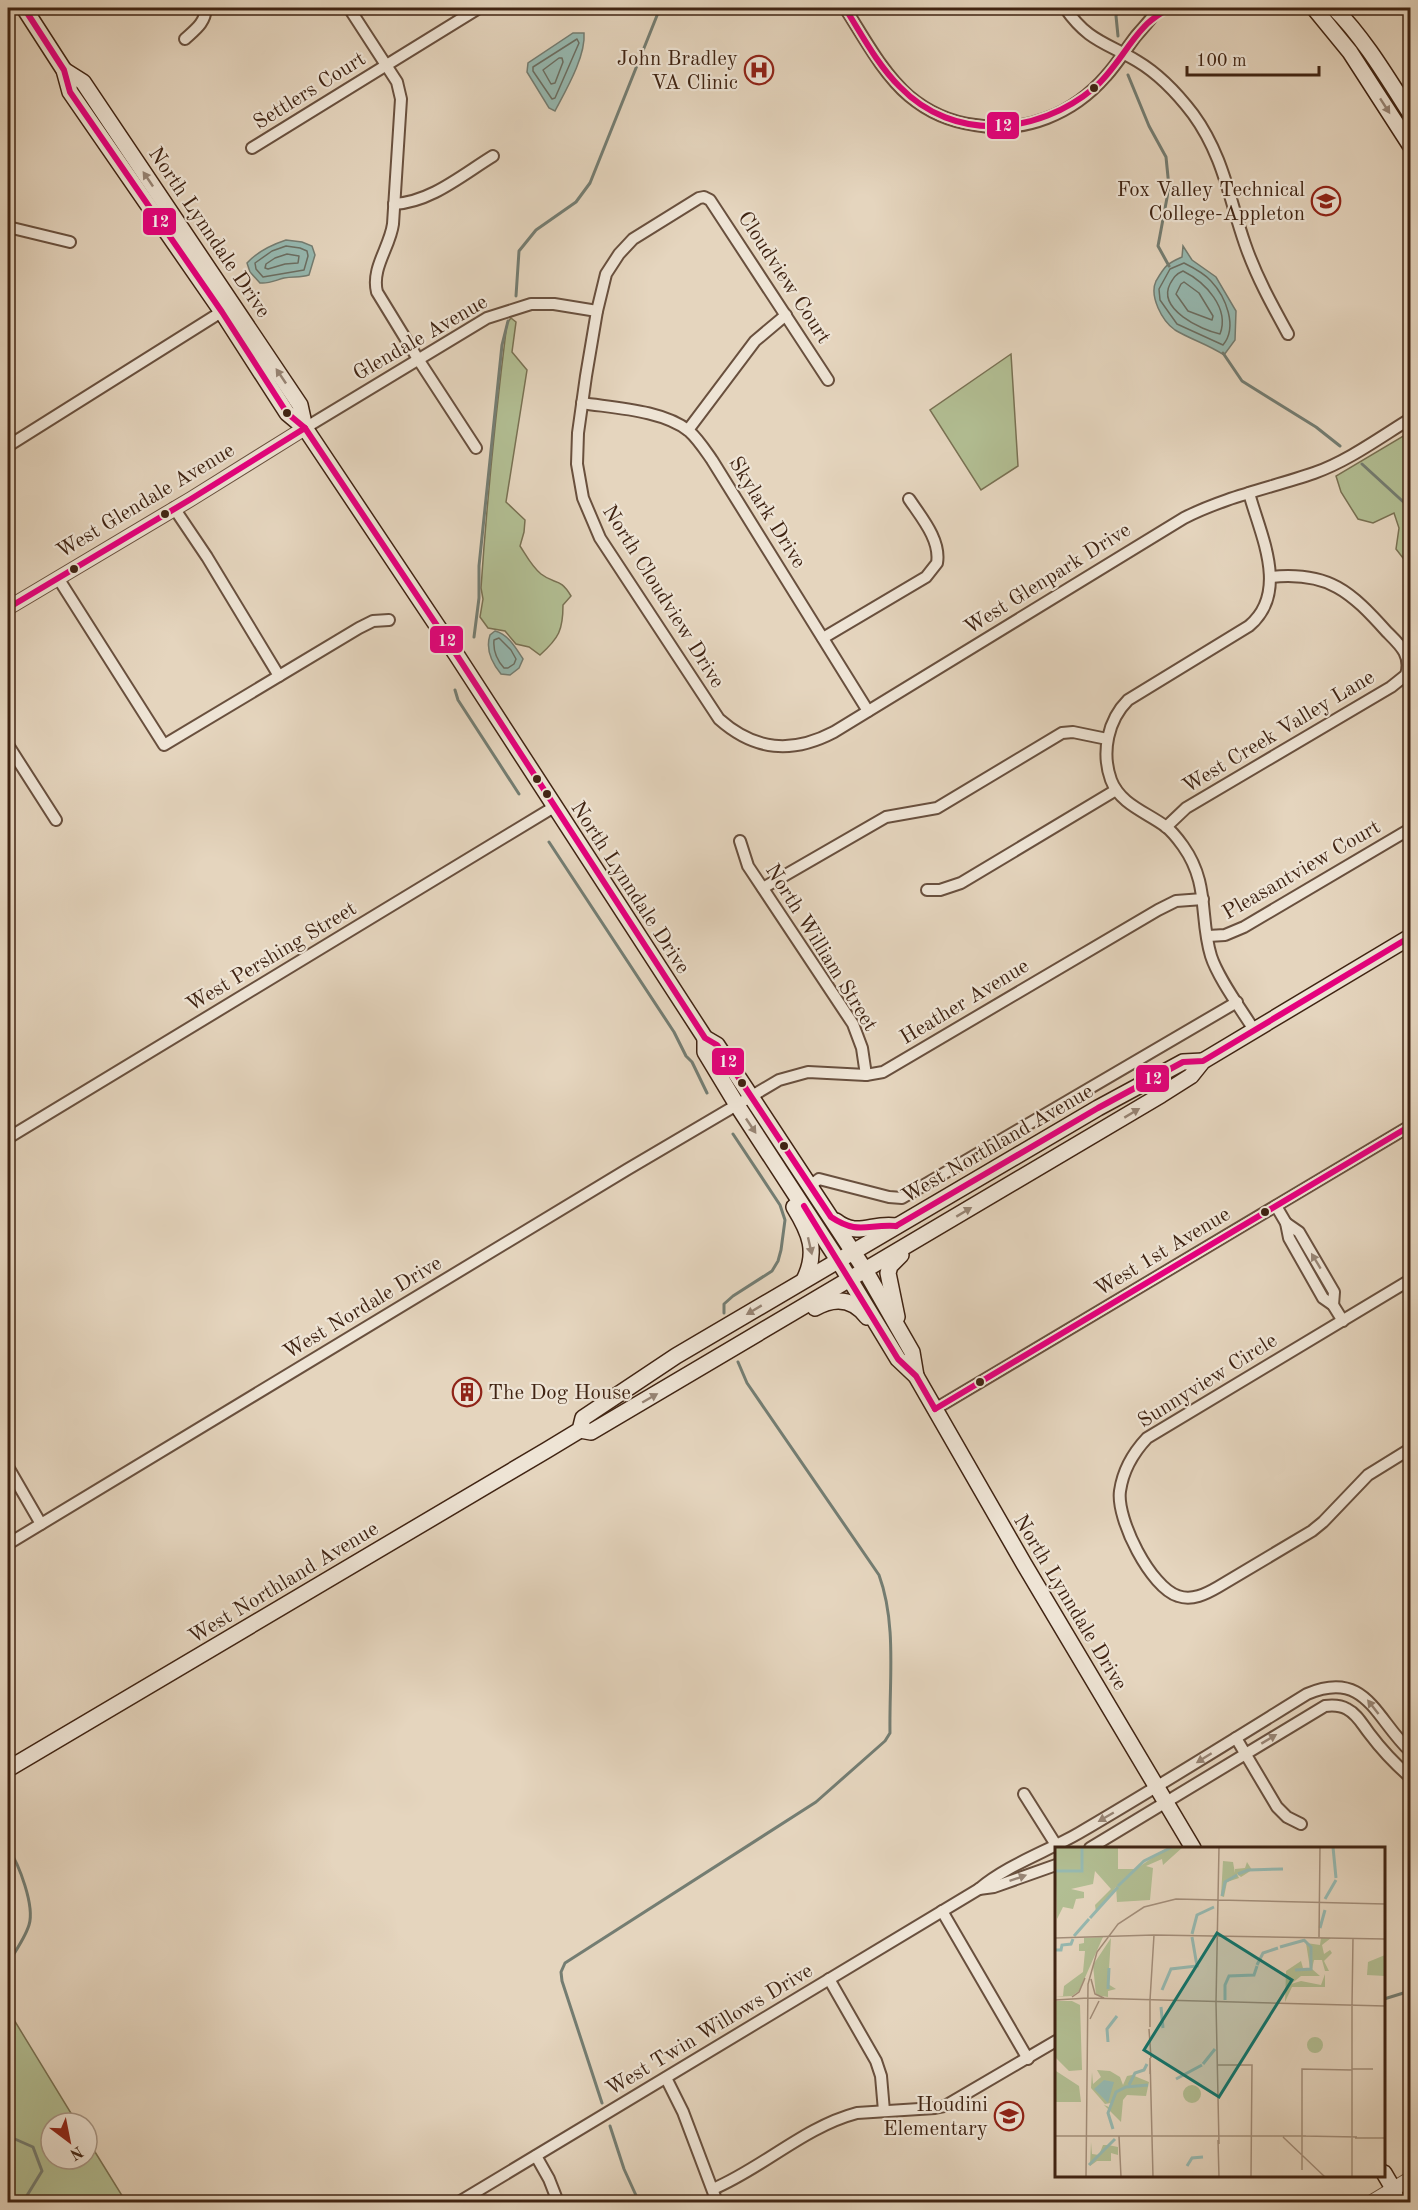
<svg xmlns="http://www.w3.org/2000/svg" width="1418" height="2210" viewBox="0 0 1418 2210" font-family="'Old Standard TT',serif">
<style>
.green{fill:#b2be93;stroke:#797153;stroke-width:1.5}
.water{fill:#96b9b1;stroke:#747d72;stroke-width:1.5}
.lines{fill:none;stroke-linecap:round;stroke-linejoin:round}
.shore{stroke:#6b6e62;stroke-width:1.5}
.stream{stroke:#747d72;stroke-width:3}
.minor-casing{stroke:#69503e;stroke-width:14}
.tertiary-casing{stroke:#69503e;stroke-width:16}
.secondary-casing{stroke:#402413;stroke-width:18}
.minor{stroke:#eee4d5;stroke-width:10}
.tertiary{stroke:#eee4d5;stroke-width:14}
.secondary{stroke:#eee4d5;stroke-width:15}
.bus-1-casing{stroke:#eee4d5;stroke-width:10}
.bus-1{stroke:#e5007d;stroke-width:6}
.oneway{fill:#978474}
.bus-dot{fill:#402413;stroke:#eee4d5;stroke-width:2}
.labels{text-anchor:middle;stroke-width:4.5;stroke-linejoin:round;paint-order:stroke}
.poi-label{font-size:21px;fill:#402413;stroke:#eee4d5;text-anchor:end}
.street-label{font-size:21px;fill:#402413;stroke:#eee4d5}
.inset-river{fill:none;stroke:#96b9b1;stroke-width:3}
.inset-road{fill:none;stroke:#a38e7a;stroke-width:1.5}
.view{fill:#0f766e;fill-opacity:0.15;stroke:#0f766e;stroke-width:3}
.inset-edge{fill:none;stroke:#402413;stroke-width:3}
.line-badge{stroke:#eee4d5;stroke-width:2}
.badge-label{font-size:16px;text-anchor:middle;font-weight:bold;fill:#fff}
</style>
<rect width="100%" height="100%" fill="#e5d5be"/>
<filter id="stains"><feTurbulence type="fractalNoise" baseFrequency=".00333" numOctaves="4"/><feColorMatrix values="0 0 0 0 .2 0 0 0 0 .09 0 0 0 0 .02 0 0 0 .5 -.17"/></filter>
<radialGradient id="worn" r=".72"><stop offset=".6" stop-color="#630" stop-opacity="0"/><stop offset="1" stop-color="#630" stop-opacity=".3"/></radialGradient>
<g class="green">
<path d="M511,318L516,322L512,352L527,370L506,502L525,520L524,532L520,546C526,555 532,567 541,574C555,585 560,577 571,596L563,605C563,630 559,638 540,655L529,647L516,644L505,631L488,628L480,617L483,599L481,588C487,499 496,411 507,323Z"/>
<path d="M1011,354L1018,466L981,490L930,410Z"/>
<path d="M1410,432V567L1396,549L1399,528L1394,513L1373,523L1358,519L1341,492L1336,476Z"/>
<path d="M8,2010L77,2123H51V2159H87V2139L126,2202H8Z"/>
</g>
<g class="water">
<path d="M573,33H584C586,56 566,90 555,111L549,108L527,72L528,63Z"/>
<path d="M286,240L302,242L312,246L315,255L309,275C300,278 293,276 284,278C276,280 269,284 260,283L250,272L247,263C258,251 271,245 286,240Z"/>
<path d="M1183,246L1192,260L1216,277L1236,311L1235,340L1224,355C1209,345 1190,339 1175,330C1162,321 1149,296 1156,281C1165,266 1166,264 1182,257Z"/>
<path d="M495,631C508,634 516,648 523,659L519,668L510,675L501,674C492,663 485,650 490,635Z"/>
</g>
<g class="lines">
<g class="shore">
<path d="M577,39L579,43L555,98L552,99L533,71V67Z"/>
<path d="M559,58H562L563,62L555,83L551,84L543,70Z"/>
<path d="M286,246L300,248L307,251L308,256L304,270L263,277L256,269L255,263L272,251Z"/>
<path d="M287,254L299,256L298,263L285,264L268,269L265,268L266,264L275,258Z"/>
<path d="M1184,263C1192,267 1205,274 1211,281C1226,297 1238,327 1223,345L1177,324L1160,300L1159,289L1170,269Z"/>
<path d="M1183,271C1205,282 1230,308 1220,334C1201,330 1157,309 1170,284C1174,277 1176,274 1183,271Z"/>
<path d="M1184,282L1199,293L1213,316L1212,320L1188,311L1176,294L1181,284Z"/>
<path d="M499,638L511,650L516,659L514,664L508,668H504C497,660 493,650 494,640Z"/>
</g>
<g class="stream">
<path d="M1118,36L1116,16L1119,8"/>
<path d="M1128,75L1149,126L1166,157L1169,187L1158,246L1169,266"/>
<path d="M516,296L519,251L536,230L576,202L590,183L660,8"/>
<path d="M1223,353L1242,381L1316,427L1340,446"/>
<path d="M1362,464L1410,508"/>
<path d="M474,637L479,598V566L502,345L508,321"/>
<path d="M455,690L458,700L519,794"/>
<path d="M549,842L674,1032L686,1056L692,1062L707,1093"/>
<path d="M724,1313V1304L733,1296L772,1271L778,1261L781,1250L785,1220L780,1205L733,1134"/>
<path d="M8,1848C19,1864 35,1906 29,1925C25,1938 15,1952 8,1963"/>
<path d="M1384,1999L1410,1991"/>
<path d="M602,2103L562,1981L561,1972L565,1963L816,1802L885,1741L890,1733C889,1681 897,1624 879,1575L747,1383L738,1362"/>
<path d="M610,2126L624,2169L639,2202"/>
<path d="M8,2136L33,2147L42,2171L23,2202"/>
</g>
<g class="minor-casing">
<g id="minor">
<path d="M349,8L397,82L401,99L393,224C390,247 371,268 377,292L418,359L476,448"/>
<path d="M845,8C863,36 883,74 909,96C928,112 951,122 975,125C1025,134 1073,114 1106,76C1117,64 1126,49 1136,36C1144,27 1152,18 1159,8"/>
<path d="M1065,8C1088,41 1105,42 1137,61C1159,74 1177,93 1193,114C1223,155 1229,198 1245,244C1256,276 1272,305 1288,334"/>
<path d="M185,39C196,29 205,23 206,8"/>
<path d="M252,148L479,8"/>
<path d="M394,204C431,202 462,175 493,156"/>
<path d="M8,227L70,242"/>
<path d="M828,380L710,200L704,197L699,198L633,239L619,254L606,274L597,311L586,376L578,433L577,464L583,498L600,538L719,719C755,751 792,754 834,732L1184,518C1225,497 1270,488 1314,473C1348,461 1379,438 1410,419"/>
<path d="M582,403C614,408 663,410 689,431C698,439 705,450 712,460L868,711"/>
<path d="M305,428L487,318L531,304H554L597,311"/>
<path d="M688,430L755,341L786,315"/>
<path d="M8,446L226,309"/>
<path d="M1249,493C1260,534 1290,592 1249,626L1128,700C1108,720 1101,752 1111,780C1120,804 1146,812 1165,826C1172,831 1178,839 1183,846C1210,884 1199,917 1211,956C1218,978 1241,1009 1254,1030"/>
<path d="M174,508L207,557L279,676"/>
<path d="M58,578L164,745L359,628L373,621L389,620"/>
<path d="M823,638L926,577L937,563C941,540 921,517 909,499"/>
<path d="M8,745L56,820"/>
<path d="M1166,827L1186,808L1391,687L1406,675C1412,655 1400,645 1387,632C1351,592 1329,571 1271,577"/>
<path d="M740,841L748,866L853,1024L862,1048L866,1075"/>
<path d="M763,888L886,817L937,808L1062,733L1073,732L1107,739"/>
<path d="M927,890H940L961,883L1116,790"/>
<path d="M1208,936L1225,935L1244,927L1410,829"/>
<path d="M8,1138L554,807"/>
<path d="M811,1185L819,1179L889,1197L902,1198L1237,1002"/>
<path d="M1276,1206L1286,1223L1289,1238L1323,1298L1333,1305L1343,1321"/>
<path d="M1286,1223L1299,1232L1334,1292L1333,1305"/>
<path d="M1410,1280L1147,1438C1133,1453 1123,1470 1120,1491C1116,1519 1151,1588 1178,1596C1192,1601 1206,1594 1218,1587L1312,1531L1323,1522L1368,1475L1410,1449"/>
<path d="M935,1409L1410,1126"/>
<path d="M8,1467L41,1524"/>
<path d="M8,1544L628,1169L779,1080L808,1072L866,1075L883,1072L1158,910L1176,901L1203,899"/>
<path d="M1236,1738L1277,1807L1287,1817L1301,1824"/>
<path d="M1024,1794L1058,1848"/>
<path d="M1090,1848L1325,1706C1333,1705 1340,1705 1347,1709C1357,1714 1362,1724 1369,1733C1381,1749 1395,1764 1410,1777"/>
<path d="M979,1889L994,1887L1056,1865"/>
<path d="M942,1911L1028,2059"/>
<path d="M829,1979L876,2061L881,2076L884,2111"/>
<path d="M666,2078L683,2112L717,2202"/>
<path d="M536,2156L549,2179L558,2202"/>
<path d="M713,2189C763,2168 804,2127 857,2113L935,2108L945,2106L1056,2041"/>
<path d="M459,2202L979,1889C1007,1865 1046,1852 1079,1833C1156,1788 1231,1741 1307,1694C1366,1669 1375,1718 1410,1751"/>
</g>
</g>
<g class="tertiary-casing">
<g id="tertiary">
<path d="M8,608L191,499L305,428"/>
<path d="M1372,2202L1410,2179"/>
</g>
</g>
<g class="secondary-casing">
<g id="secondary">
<path d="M24,8L64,70L70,92L222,312L287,413L305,428L456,654L705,1038L717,1045L865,1270L912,1352L916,1376"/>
<path d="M1314,8L1350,52L1410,145"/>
<path d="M1334,8C1364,38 1387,77 1410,113"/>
<path d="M64,70L83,82L300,405L305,428"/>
<path d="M705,1038V1052L737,1105L838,1260L898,1359L916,1376L1024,1564L1193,1848"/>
<path d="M794,1207C810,1233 818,1252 804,1280"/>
<path d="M836,1221C857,1238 872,1222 896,1226"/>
<path d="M815,1308C834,1297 853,1298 867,1317"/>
<path d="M897,1317L888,1273L890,1266L901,1255"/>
<path d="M580,1430L591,1432L1161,1095L1191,1076L1203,1061L1410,937"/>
<path d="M8,1769L547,1450L580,1430L583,1418L676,1356L1098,1108L1183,1062L1203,1061"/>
<path d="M1384,2173L1394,2190L1396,2202"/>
</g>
</g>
<use href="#minor" class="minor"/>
<use href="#tertiary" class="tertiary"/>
<use href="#secondary" class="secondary"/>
<g class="bus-1-casing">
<g id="bus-1">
<path d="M24,8L64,70L70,92L222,312L287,413L305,428L456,654L705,1038L717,1045L831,1217C858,1235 867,1224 896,1226"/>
<path d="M845,8C862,35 877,64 900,87C954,143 1038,135 1094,88C1114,71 1126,46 1144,27C1151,19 1160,14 1169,8"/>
<path d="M8,608L191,499L305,428"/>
<path d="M804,1206L898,1359L916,1376L935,1409"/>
<path d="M896,1226L1098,1108L1183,1062L1203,1061L1410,937"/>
<path d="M935,1409L1410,1126"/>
</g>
</g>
<use href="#bus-1" class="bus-1"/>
</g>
<defs><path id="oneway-solid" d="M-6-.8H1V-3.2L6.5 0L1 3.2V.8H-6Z" transform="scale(1.5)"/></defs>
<g class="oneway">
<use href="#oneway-solid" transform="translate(1385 106) rotate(57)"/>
<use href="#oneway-solid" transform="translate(148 179) rotate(-124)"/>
<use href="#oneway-solid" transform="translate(281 376) rotate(-124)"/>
<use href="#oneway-solid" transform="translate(1132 1113) rotate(-31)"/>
<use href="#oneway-solid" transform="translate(751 1126) rotate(56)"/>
<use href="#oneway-solid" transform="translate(964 1212) rotate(-31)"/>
<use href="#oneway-solid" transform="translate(810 1246) rotate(77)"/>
<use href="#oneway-solid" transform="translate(1316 1261) rotate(-121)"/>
<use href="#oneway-solid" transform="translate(754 1310) rotate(149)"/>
<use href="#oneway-solid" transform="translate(650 1398) rotate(-30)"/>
<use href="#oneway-solid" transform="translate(1373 1707) rotate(-128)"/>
<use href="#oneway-solid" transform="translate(1269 1739) rotate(-31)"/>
<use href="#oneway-solid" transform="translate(1204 1758) rotate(148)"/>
<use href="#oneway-solid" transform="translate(1106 1817) rotate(150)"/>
<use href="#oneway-solid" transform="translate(1018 1878) rotate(-19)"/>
</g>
<defs>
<g id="hospital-ring" transform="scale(1.5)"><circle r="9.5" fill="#eee4d5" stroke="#8f2418" stroke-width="1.5"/><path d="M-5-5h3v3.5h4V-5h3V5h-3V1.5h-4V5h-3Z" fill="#8f2418"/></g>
<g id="university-ring" transform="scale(1.5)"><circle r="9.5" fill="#eee4d5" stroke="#8f2418" stroke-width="1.5"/><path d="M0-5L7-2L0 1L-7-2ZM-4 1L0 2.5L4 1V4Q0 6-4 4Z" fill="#8f2418"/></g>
<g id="building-ring" transform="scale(1.5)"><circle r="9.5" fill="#eee4d5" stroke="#8f2418" stroke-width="1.5"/><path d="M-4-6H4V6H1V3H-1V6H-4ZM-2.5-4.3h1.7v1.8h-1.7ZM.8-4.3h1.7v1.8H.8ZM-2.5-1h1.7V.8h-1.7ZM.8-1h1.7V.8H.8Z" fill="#8f2418"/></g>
<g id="school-ring" transform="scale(1.5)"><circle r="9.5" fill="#eee4d5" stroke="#8f2418" stroke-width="1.5"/><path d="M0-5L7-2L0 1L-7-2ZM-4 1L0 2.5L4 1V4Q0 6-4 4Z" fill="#8f2418"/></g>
</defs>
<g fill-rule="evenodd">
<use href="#hospital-ring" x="759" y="70"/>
<use href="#university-ring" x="1326" y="201"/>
<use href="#building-ring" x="467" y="1392"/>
<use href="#school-ring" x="1009" y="2116"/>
</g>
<g class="bus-dot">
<circle cx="1094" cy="88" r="5"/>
<circle cx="287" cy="413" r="5"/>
<circle cx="165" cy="514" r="5"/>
<circle cx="74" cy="569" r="5"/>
<circle cx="537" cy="779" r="5"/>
<circle cx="547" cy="794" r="5"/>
<circle cx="742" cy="1083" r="5"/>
<circle cx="784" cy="1146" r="5"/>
<circle cx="1265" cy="1212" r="5"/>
<circle cx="980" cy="1382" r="5"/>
</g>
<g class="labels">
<g class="poi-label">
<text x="738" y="65">John Bradley<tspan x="738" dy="24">VA Clinic</tspan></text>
<text x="1305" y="196">Fox Valley Technical<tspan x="1305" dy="24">College-Appleton</tspan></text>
<text x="488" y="1399" text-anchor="start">The Dog House</text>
<text x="988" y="2111">Houdini<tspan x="988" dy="24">Elementary</tspan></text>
</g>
<g class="street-label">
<text transform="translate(309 90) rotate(-32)" y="7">Settlers Court</text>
<text transform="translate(210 232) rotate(56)" y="7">North Lynndale Drive</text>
<text transform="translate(785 277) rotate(57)" y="7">Cloudview Court</text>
<text transform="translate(420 337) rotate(-30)" y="7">Glendale Avenue</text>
<text transform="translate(145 500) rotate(-31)" y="7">West Glendale Avenue</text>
<text transform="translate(768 512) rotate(58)" y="7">Skylark Drive</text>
<text transform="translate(1047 578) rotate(-32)" y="7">West Glenpark Drive</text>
<text transform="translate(664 596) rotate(58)" y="7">North Cloudview Drive</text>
<text transform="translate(1278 731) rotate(-31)" y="7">West Creek Valley Lane</text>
<text transform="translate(1301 869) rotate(-30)" y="7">Pleasantview Court</text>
<text transform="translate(631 887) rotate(57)" y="7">North Lynndale Drive</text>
<text transform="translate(822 947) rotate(58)" y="7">North William Street</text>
<text transform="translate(271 956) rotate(-31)" y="7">West Pershing Street</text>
<text transform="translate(964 1001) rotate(-31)" y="7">Heather Avenue</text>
<text transform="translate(997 1143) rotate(-30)" y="7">West Northland Avenue</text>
<text transform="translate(1162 1251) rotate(-31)" y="7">West 1st Avenue</text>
<text transform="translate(362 1307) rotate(-31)" y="7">West Nordale Drive</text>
<text transform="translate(1207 1380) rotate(-32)" y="7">Sunnyview Circle</text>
<text transform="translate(283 1582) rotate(-31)" y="7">West Northland Avenue</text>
<text transform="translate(1071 1602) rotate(59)" y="7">North Lynndale Drive</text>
<text transform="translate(709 2029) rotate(-31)" y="7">West Twin Willows Drive</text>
</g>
</g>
<g transform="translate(1055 1847)">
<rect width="330" height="330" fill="#e5d5be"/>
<path d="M0,0H63V22H81L110,2L128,0L108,18L107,12L91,19L98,21L95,53L62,55L61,40L41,65L40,58L56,42L40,24L38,37L16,42L29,45V51L21,52L18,62L8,60L2,72ZM168,14L178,15L180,26V22L190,21L192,15L197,23L186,30L182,27L184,31L172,35L169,50L166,49ZM48,90L24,144L17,149L0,150L8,149L9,139L28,125L30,104H24V97L29,96V91ZM56,91L53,137L61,142L53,144V150L41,148L38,118ZM266,91H276L267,98L269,107L275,103L277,106L269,114L274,124H270L267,113H259L257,122L265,129H246L236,137L246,134L266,138L270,127V140H237L230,155L231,124L246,114L248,121H255L251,96L265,98ZM330,108V129L312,128L313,115ZM0,154H17L25,158L27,223L14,224L0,210ZM252 198a8 8 0 1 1 16 0a8 8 0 1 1-16 0ZM42,223L55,224L65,230L68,238L72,229L77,228L94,235L91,249L72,248L68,253L66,275L49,258L54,260L56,256L50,257L36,241L37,225L38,237L46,230ZM1,224L24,239L26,255H0ZM128 247a9 9 0 1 1 18 0a9 9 0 1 1-18 0ZM36,295L37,307L44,308L48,298H53L63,300V308L56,306V314H42L35,319Z" fill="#b2be93"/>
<path d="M49,233L59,235L53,256L39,242Z" fill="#96b9b1"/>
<path class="inset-river" d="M278,0L281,31M0,24H27V0M183,27L193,23L228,22M63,39L89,14L117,0M167,49L170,35L182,28M270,52L281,33M35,71L63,40M265,81L270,63M137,87L142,68L159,60M19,89L34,72M225,100L250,93M0,103H6L7,98L16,97L18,92M202,118L208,106L223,101M240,123L256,122V100L249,93M53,142L54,121M107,143L116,122L142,119L137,90M170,153V138L174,129L199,128L202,119M106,160L108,181M53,195L52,182L62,169M148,217L160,202M121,232L147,218M74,238L80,226L89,223L92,217M58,282L53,266L61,245L71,240L93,238M34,318L60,292M132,319L137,311L148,310"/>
<path class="inset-road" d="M264,90L265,0M0,91L99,88L330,92M36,132L40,147L49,151M17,150L24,145L30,131M0,153L33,151L330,159M95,153L99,88M95,153V180M297,158L298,91M297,158V330M35,172L44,154M94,182L96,211M162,218H197L196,330M297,222H318M95,227V211L98,330M0,289H251M64,289L66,330M248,289L302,290M228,290L270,330M300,291H330M163,293L164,330M164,297L161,156L164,0M247,323V222L297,223M31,330L33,137L42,105L63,77L89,60L121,52L330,57"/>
<path class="view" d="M162,86L237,133L164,250L89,203Z"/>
<rect width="330" height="330" class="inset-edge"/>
</g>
<g class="line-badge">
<rect x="986" y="111" width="34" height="29" rx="6" fill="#e5007d"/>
<rect x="142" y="207" width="35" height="29" rx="6" fill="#e5007d"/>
<rect x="429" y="625" width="35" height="29" rx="6" fill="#e5007d"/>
<rect x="711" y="1047" width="34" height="29" rx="6" fill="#e5007d"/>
<rect x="1135" y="1064" width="35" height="29" rx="6" fill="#e5007d"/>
</g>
<g class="badge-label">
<text x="1003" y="131">12</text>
<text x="160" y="227">12</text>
<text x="447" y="646">12</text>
<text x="728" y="1067">12</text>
<text x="1153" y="1084">12</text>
</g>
<rect width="1418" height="2210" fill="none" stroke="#e5d5be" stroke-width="30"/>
<rect x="9" y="9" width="1400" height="2192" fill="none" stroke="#402413" stroke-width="3"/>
<rect x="15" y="15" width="1388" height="2180" fill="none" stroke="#402413" stroke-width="1.5"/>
<g transform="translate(69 2141) rotate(148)"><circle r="28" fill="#eee4d5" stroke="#a89787" stroke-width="1.5"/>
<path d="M0-4.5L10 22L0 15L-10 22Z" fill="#8f2418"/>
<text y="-9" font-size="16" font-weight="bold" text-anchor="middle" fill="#402413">N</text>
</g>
<path d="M1187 66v9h132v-9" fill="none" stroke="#402413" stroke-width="3"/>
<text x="1196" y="66" font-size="18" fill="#402413" stroke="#eee4d5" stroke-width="4.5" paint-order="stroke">100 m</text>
<rect width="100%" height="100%" filter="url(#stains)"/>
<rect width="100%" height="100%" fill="url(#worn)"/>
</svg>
